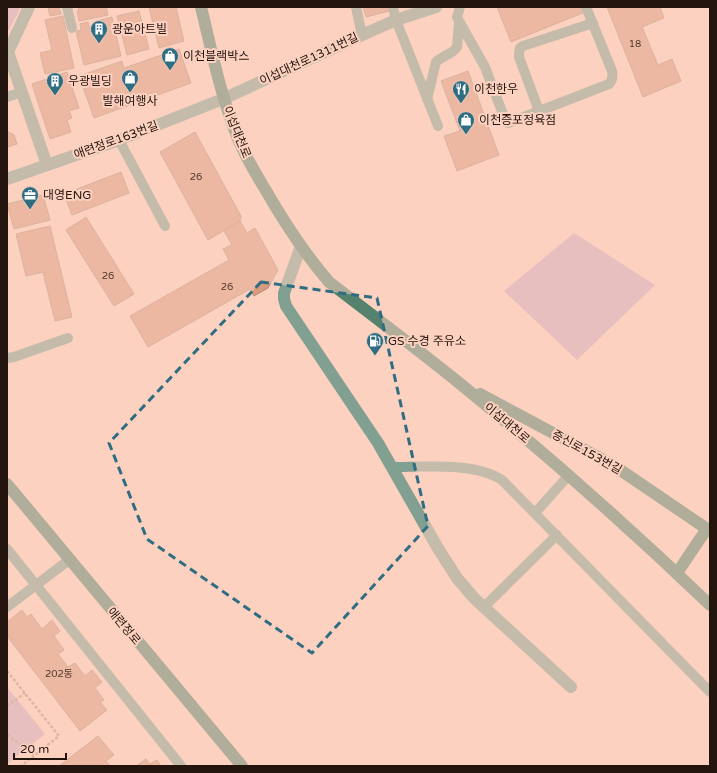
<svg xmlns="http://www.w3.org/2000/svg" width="717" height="773" viewBox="0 0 717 773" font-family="'Varela Round','Noto Sans KR',sans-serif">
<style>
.green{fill:#cfa8bd}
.building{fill:#da9a7d;stroke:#b28b79}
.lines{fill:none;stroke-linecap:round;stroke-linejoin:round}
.path{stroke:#b89687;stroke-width:2.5;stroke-dasharray:3 2;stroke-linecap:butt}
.lane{stroke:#82a091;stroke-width:10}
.street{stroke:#82a091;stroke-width:12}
.secondary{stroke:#54826d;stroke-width:12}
.marked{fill:none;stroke:#2f6d83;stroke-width:3;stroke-dasharray:8 5;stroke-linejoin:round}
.labels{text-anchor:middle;stroke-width:4;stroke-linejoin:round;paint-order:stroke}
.number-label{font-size:10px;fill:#51362a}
.poi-label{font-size:12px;fill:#23140e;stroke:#fcd1bf;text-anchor:start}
.street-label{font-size:12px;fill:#23140e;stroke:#fcd1bf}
</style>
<rect width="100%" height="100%" fill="#fcd1bf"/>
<g class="green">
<path d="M7,7H21L10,28L7,32Z"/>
<path d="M574,233L655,285L577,360L504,291Z"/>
<path d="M7,687L45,734L7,764Z"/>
</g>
<g class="building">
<path d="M48,7H59L61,14L50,16Z"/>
<path d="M78,7H106L108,15L79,21L77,11H79Z"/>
<path d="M149,7H176L184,41L159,48Z"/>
<path d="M363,7H388L389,11L366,17Z"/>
<path d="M497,7H583L585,12L511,42Z"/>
<path d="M607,7H660L664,18L642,27L658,65L672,59L681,81L643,97Z"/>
<path d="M139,11L149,49L127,55L117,16Z"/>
<path d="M63,16L74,68L45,74L40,53L52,50L45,20Z"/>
<path d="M112,17L121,56L84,65L76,31L81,30L80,24L88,22L89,27L93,26L98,25L97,21Z"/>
<path d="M179,49L191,83L94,118L79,76L122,61L124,68Z"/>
<path d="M468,71L499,155L457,171L444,136L460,131L441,81Z"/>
<path d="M67,72L79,108L69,111L72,118L67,120L71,132L50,139L32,84Z"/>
<path d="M7,131L14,135L17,144L7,147Z"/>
<path d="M195,132L241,216L240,221L208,240L160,152Z"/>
<path d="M121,172L129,193L72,215L64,194Z"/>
<path d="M43,195L50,220L14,229L7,204Z"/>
<path d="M86,217L134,294L114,306L66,230Z"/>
<path d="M240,221L247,233L255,228L278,270L268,288L254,296L250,289L148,347L130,316L229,260L223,249L232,245L224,231Z"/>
<path d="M50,226L72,317L55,321L43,272L26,276L16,234Z"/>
<path d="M22,610L27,617L31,614L42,629L52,620L60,631L54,636L64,650L58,654L68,667L75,663L85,676L92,670L102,682L95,688L104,700L100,702L107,710L80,731L7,636V622Z"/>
<path d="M98,736L114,755L106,761L110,766H59Z"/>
<path d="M146,759L150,764L157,760L161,766H136Z"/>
</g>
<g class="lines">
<g class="path">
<path d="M7,671L59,736L21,766"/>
<path d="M7,706L25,693"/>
<path d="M7,735L35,755"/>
</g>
<g class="lane">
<path d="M67,7L72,28"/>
<path d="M356,7L362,35"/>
<path d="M393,7L396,20L438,126"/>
<path d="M460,7L457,17L459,21L485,67L506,122L508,123L609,84C613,80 613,76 612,71L586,7"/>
<path d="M7,97L22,92"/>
<path d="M427,99L436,62C442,56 453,54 457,47L459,23"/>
<path d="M539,111L519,57V54L520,48L523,46L593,23"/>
<path d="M119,140L165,226"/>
<path d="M7,358L14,357L68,338"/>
<path d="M392,467C424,467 475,462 502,480L710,692"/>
<path d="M535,513L569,475"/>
<path d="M7,549L181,766"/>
<path d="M7,607L69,560"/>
<path d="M484,607L557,535"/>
</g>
<g class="street">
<path d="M7,51L8,52L47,165"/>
<path d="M8,52L29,7"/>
<path d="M7,179L119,140L223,99L362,35L396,20L436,7"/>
<path d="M301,246L284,293V299L286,306L378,443L439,550L457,578L474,598L571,687"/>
</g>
<g class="secondary">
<path d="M201,7C212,52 221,98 239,141C246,158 256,174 265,189C284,222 304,253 329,282C372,315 416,348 458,382C545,453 629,527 710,605"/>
<path d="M480,394L613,465L710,531"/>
<path d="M7,484L242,766"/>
<path d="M677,573L706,530"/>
</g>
</g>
<path d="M0 0H717V773H0ZM261,282L377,298L428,526L312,653L147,539L109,443Z" fill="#fcd1bf" fill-opacity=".55" fill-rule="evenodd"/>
<path class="marked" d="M261,282L377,298L428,526L312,653L147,539L109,443Z"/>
<defs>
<g id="building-pin" transform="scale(0.9)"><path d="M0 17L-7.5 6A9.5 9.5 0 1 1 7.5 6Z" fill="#2f6d83" stroke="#fcd1bf"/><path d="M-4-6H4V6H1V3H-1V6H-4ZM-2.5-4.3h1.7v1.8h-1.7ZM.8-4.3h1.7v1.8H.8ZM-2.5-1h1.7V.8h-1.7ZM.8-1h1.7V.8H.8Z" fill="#fff"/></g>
<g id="shop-pin" transform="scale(0.9)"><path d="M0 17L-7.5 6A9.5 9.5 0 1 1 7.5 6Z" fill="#2f6d83" stroke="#fcd1bf"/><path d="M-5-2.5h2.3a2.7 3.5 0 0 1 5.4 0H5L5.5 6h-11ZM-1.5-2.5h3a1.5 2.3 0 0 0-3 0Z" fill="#fff"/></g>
<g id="restaurant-pin" transform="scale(0.9)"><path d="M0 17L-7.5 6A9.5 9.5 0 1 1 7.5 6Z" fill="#2f6d83" stroke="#fcd1bf"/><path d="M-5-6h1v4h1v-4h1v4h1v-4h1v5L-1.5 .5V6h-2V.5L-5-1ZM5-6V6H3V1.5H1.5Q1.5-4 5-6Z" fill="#fff"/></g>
<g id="office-pin" transform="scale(0.9)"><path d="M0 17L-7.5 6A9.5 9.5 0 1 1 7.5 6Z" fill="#2f6d83" stroke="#fcd1bf"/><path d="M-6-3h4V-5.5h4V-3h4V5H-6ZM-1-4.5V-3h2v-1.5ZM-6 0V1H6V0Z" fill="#fff"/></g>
<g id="fuel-pin" transform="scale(0.9)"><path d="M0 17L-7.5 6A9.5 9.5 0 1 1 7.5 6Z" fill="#2f6d83" stroke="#fcd1bf"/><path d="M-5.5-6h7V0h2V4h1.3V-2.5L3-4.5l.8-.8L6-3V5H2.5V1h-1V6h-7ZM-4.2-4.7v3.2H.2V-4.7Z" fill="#fff"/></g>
</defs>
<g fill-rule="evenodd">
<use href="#building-pin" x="99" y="29"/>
<use href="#shop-pin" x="170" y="56"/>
<use href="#shop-pin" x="130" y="78"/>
<use href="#building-pin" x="55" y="81"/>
<use href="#restaurant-pin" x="461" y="89"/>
<use href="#shop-pin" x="466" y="120"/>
<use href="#office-pin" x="30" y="195"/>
<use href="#fuel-pin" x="375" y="341"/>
</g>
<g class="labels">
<g class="number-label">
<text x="635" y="47">18</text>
<text x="196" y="180">26</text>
<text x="108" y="279">26</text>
<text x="227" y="290">26</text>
<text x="59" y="677">202동</text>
</g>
<g class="poi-label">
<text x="112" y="33">광운아트빌</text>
<text x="183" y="60">이천블랙박스</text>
<text x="68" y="85">우광빌딩</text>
<text x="474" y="93">이천한우</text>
<text x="130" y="105" text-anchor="middle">발해여행사</text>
<text x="479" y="124">이천증포정육점</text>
<text x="43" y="199">대영ENG</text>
<text x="388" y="345">GS 수경 주유소</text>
</g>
<g class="street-label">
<text transform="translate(309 59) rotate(-25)" y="4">이섭대천로1311번길</text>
<text transform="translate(237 132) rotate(68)" y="4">이섭대천로</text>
<text transform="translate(116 140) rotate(-20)" y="4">애련정로163번길</text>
<text transform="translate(507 423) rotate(40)" y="4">이섭대천로</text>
<text transform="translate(587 452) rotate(29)" y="4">증신로153번길</text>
<text transform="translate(124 626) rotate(50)" y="4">애련정로</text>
</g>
</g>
<rect width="717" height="773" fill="none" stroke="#23140e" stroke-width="16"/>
<path d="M14 753v6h52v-6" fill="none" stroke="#23140e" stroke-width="2"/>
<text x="20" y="753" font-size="12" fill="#23140e" stroke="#fcd1bf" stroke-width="3" paint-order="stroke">20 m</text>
</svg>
